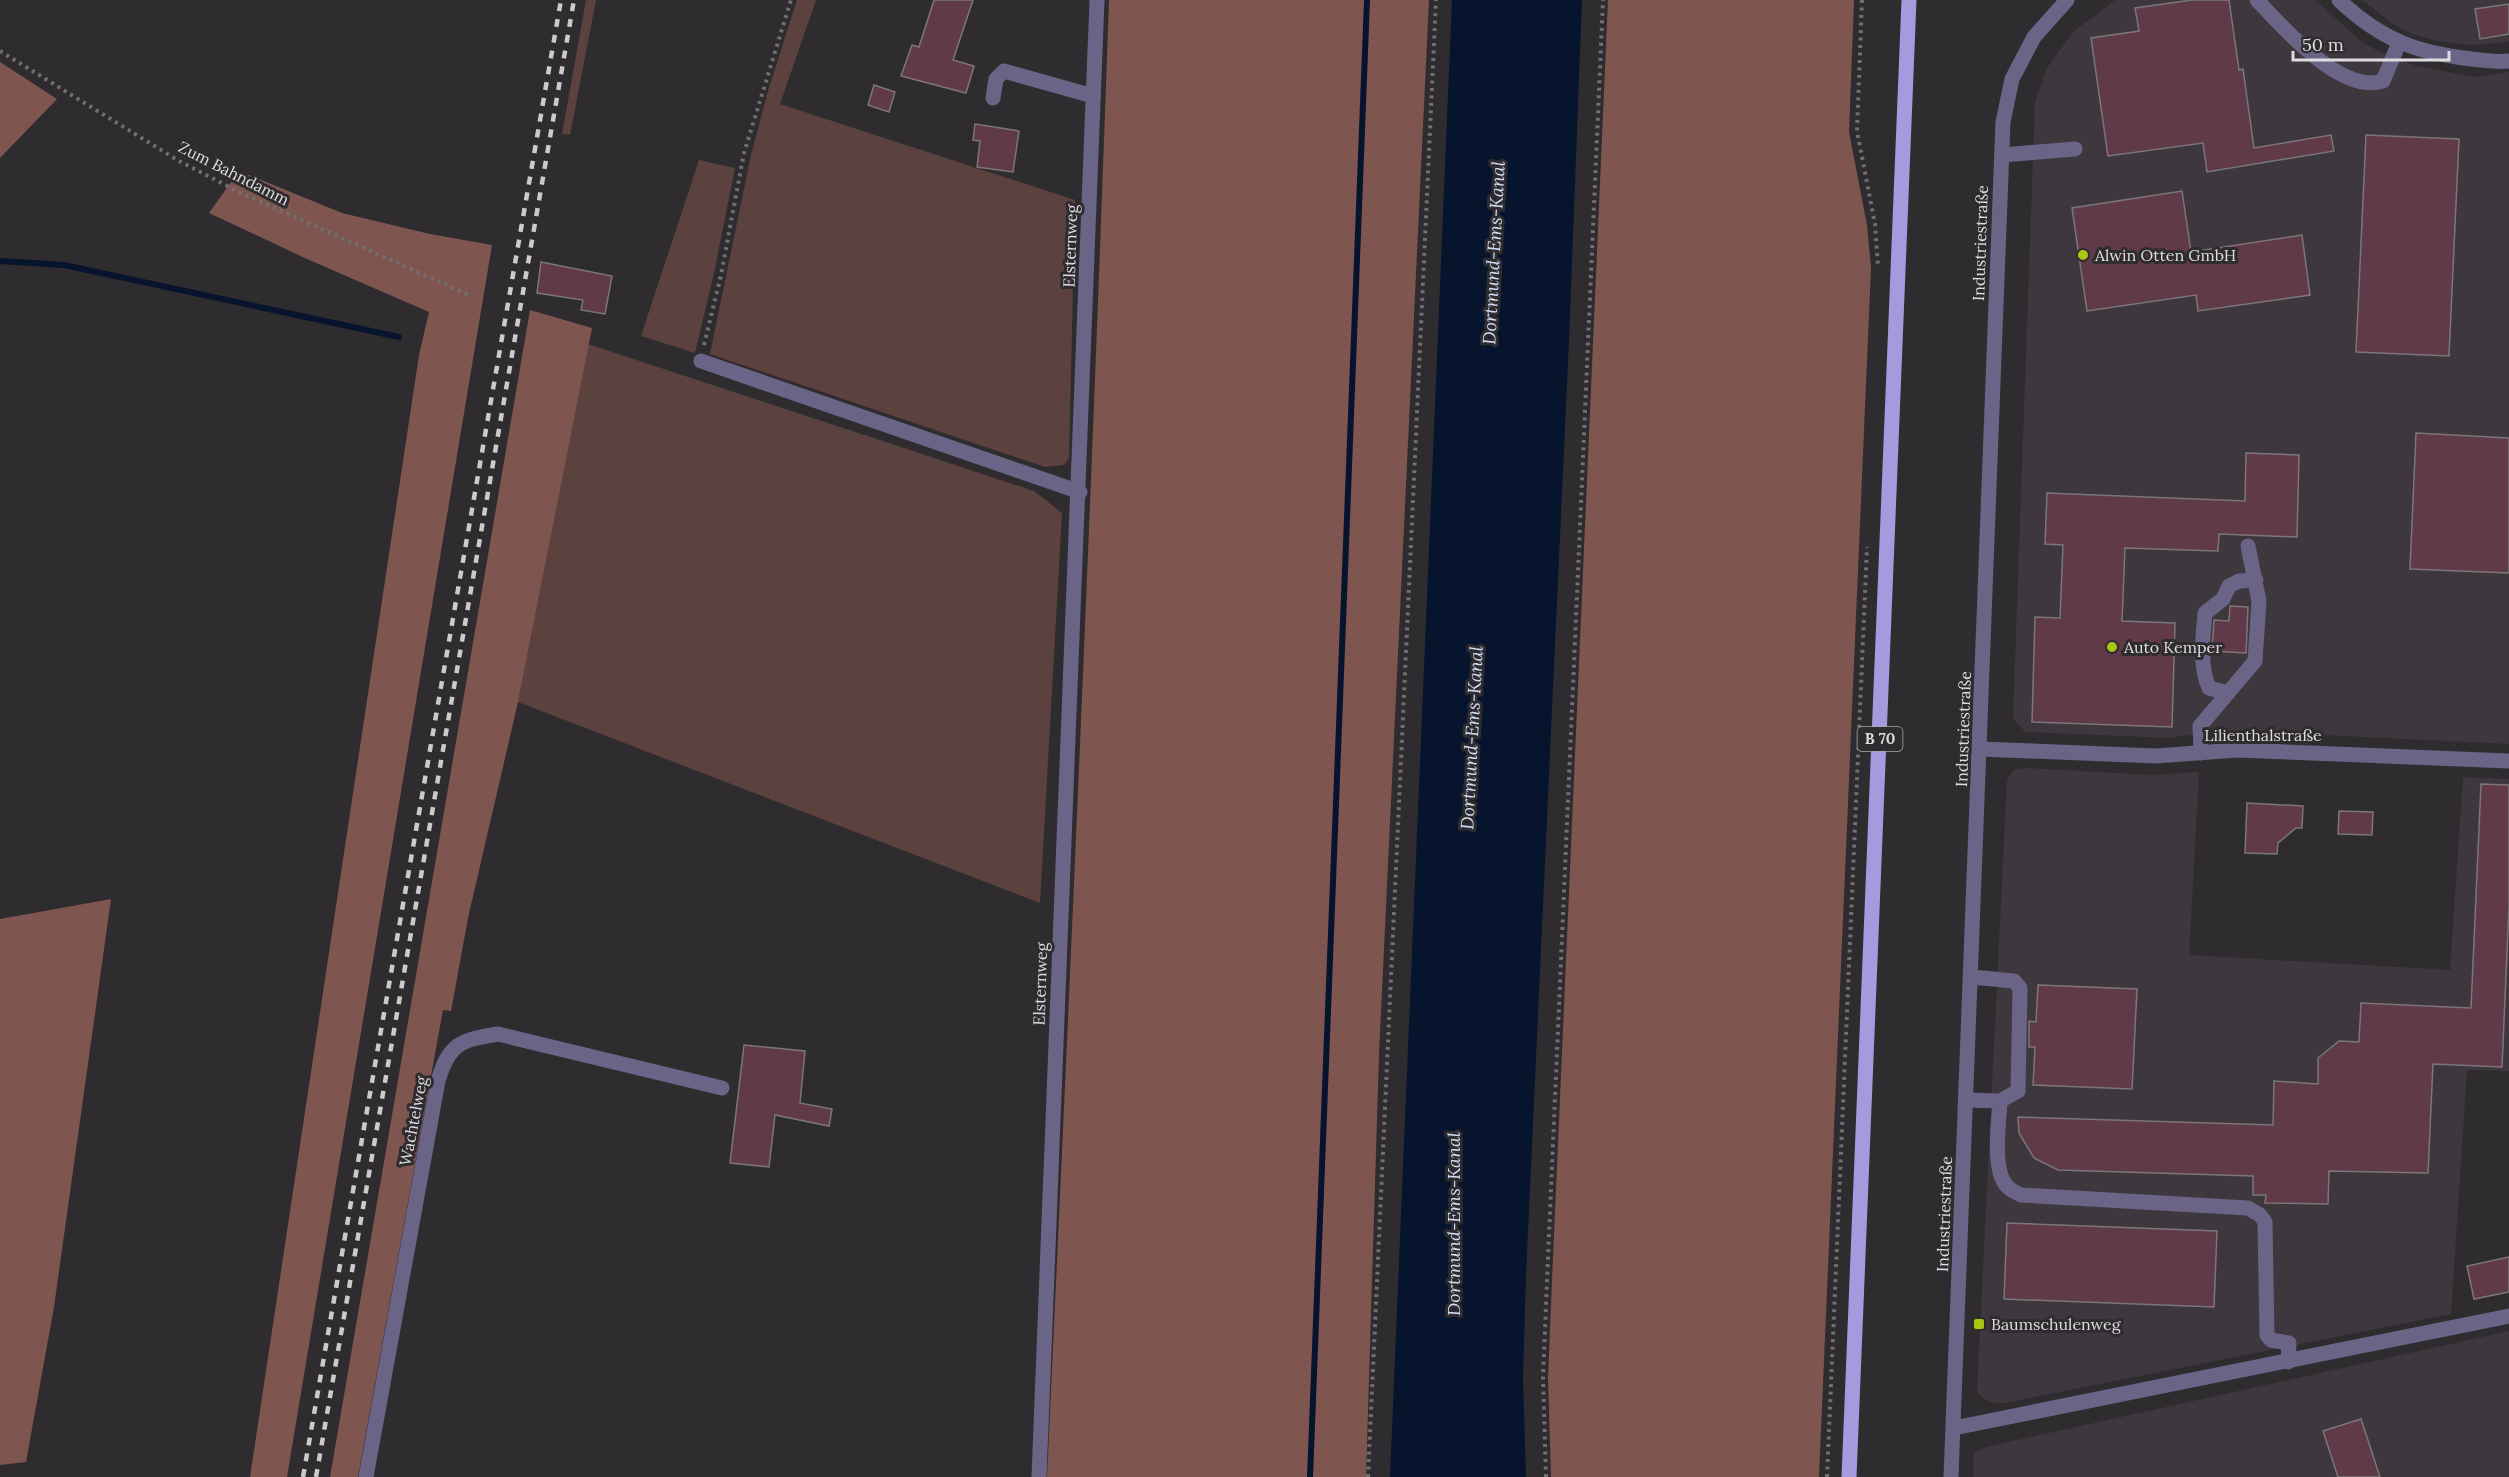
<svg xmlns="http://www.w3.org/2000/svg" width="2509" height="1477" viewBox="0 0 2509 1477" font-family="Lora,serif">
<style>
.built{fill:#3e373e}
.green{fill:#5c423f}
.forest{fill:#7f5550}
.water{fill:#06142e}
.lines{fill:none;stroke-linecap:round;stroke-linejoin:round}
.stream{stroke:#06142e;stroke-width:6}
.building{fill:#603a49;stroke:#7b7778;stroke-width:1.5}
.path{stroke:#726f72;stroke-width:4;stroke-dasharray:3 4.5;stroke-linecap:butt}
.minor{stroke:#6a6486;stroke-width:15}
.major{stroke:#a799de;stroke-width:15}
.rail{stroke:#cccacc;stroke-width:4.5;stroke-dasharray:8 8;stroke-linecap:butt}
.poi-dot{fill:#abc716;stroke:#2f2c2f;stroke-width:2}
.labels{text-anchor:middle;stroke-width:6;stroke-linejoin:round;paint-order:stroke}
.shield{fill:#2f2c2f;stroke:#aaa8aa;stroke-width:1.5}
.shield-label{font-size:15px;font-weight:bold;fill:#dfdddf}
.street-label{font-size:16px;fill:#dfdddf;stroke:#2f2c2f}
.poi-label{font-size:16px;fill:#dfdddf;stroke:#2f2c2f;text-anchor:start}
.water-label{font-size:18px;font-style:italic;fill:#d2dff6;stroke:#2f2c2f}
</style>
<rect width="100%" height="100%" fill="#2f2c2f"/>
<g class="built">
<path d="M2115,0H2315L2362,42L2378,51L2417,66L2474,77L2509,72V744L2219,730L2169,738L2025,732L2013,718L2035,102L2047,68L2073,32Z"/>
<path d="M2362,0H2509V42L2471,45L2438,41L2412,34L2393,24Z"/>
<path d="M2028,768L2153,775L2199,772L2189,955L2450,970L2463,777L2509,779V1071L2467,1070L2451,1314L2005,1403H1995L1984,1399L1977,1392L2007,780L2015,769Z"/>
<path d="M2509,1331V1477H1973L1974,1452L1990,1446Z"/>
</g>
<g class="green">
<path d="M586,0H596L570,135L562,134Z"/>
<path d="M797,0H816L780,104L1075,200L1069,458L1064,465L1045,467L710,354L751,155L768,91Z"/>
<path d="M699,160L735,168L714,273L695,353L641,336Z"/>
<path d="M588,344L1034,491L1062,513L1040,903L518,702Z"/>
</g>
<g class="forest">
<path d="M1109,0H1429L1379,1054L1366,1477H1047C1070,985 1092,492 1109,0Z"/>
<path d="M1608,0H1854L1849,132L1867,225L1871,268L1819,1477H1551L1548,1378L1552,1281Z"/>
<path d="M0,62L57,99L0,158Z"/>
<path d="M239,171L342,213L430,234L492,245L287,1477H250L419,355L429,312L307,259L209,213Z"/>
<path d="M530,310L592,328L518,702L468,918L451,1011L443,1010L358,1477H330Z"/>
<path d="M111,899L54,1307L26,1462L0,1465V919Z"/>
</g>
<path class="water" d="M1452,0H1582L1569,340L1526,1275L1523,1379L1526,1477H1390Z"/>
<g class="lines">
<g class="stream">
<path d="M0,261L64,265L399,337"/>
<path d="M1310,1477L1367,0"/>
</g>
</g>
<g class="building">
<path d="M934,0H973L953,60L974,66L966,93L901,76L912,45L919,47Z"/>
<path d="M2192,0H2229L2239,70L2243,69L2254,148L2331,135L2334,151L2207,172L2203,143L2108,156L2091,38L2139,31L2135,8Z"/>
<path d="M2509,4V34L2480,39L2475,9Z"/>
<path d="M874,85L895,92L889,112L868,105Z"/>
<path d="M975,124L1019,131L1013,172L977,167L980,141L973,140Z"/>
<path d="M2366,135L2459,139L2449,356L2356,352Z"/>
<path d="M2182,191L2191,252L2302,235L2310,295L2198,311L2196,295L2087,311L2072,208Z"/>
<path d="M541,262L612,276L605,314L581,310L583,300L537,293Z"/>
<path d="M2416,433L2509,438V573L2410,569Z"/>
<path d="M2246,453L2299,455L2297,537L2219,534L2218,551L2125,548L2122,621L2175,623L2172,727L2032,722L2035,617L2060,618L2063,545L2045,544L2047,493L2245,501Z"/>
<path d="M2230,606L2248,607L2246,653L2212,651L2214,620L2229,621Z"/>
<path d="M2481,784L2509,785V907L2502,1067L2433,1064L2428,1173L2329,1171L2328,1204L2265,1203L2266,1195H2253V1176L2058,1170L2034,1158L2019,1133L2018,1117L2273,1125L2274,1081L2318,1084V1058L2339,1041L2359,1042L2361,1003L2471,1008Z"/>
<path d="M2247,803L2303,806L2302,828H2296L2278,843L2277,854L2245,853Z"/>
<path d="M2339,811L2373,812L2372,835L2338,834Z"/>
<path d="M2038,985L2137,989L2132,1089L2033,1085L2035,1047H2029V1021L2036,1022Z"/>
<path d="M744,1045L805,1051L800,1103L832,1109L829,1126L775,1115L769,1167L730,1163Z"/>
<path d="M2007,1223L2217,1231L2214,1307L2004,1299Z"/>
<path d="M2509,1257V1292L2474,1299L2467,1266Z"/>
<path d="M2361,1419L2380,1477H2338L2323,1431Z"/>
</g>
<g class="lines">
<g class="path">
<path d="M1862,0L1857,131L1875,224L1878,267"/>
<path d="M0,51L179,161L239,192L469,295"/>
<path d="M704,345L721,275L744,153L791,0"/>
<path d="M1368,1477L1436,0"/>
<path d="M1546,1477L1543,1378L1547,1281L1603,0"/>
<path d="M1827,1477L1867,547"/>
</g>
<g class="minor">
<path d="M2257,0C2282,27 2342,95 2383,81L2399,43"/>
<path d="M2339,0C2380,39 2416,53 2472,59C2484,60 2497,63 2509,61"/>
<path d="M993,98L996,79L1004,71L1093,96"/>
<path d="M2002,155L2075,149"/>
<path d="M701,361L1080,492"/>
<path d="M2228,693L2209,688C2199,664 2203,638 2205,613L2223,599L2229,586L2239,581L2256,580"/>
<path d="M1981,749L2156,756L2237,750L2509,761"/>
<path d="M2201,753L2200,726L2255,661L2259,601L2248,546"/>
<path d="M1972,977L2014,981L2020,988L2018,1091L2000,1101"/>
<path d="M1967,1100L2000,1101C1999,1122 1991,1174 2009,1188C2012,1191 2017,1193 2021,1195L2248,1208L2260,1215L2265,1222L2267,1335L2271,1340L2289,1343L2288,1362"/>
<path d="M1954,1428L2509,1316"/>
<path d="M366,1477L438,1081C449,1043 461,1040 498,1034L722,1088"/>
<path d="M1039,1477L1097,0"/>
<path d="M1951,1477L2003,122L2012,79L2034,37L2067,0"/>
</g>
<path class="major" d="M1849,1477L1909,0"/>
<g class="rail">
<path d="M303,1477L561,0"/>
<path d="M316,1477L574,0"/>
</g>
</g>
<g class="poi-dot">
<circle cx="2083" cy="255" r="6"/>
<circle cx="2112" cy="647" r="6"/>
<rect x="1973" y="1318" width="12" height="12" rx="3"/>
</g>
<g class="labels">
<rect class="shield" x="1857.5" y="727" width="45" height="24" rx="4.5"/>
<g class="shield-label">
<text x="1880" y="744">B 70</text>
</g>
<g class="street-label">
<text transform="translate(234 173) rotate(27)" y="6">Zum Bahndamm</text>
<text transform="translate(1980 243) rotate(-88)" y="6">Industriestraße</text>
<text transform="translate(1070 246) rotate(-88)" y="6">Elsternweg</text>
<text transform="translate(1963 729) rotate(-88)" y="6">Industriestraße</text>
<text x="2263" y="741">Lilienthalstraße</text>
<text transform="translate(1040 984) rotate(-88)" y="6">Elsternweg</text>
<text transform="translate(413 1121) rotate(-79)" y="6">Wachtelweg</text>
<text transform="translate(1944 1214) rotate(-88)" y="6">Industriestraße</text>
</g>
<g class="poi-label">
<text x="2095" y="261">Alwin Otten GmbH</text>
<text x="2124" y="653">Auto Kemper</text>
<text x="1991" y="1330">Baumschulenweg</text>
</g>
<g class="water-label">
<text transform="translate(1494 253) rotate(-87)" y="6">Dortmund-Ems-Kanal</text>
<text transform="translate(1472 738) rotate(-87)" y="6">Dortmund-Ems-Kanal</text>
<text transform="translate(1454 1224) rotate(-90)" y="6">Dortmund-Ems-Kanal</text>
</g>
</g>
<path d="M2293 51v9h156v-9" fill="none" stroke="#dfdddf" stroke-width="3"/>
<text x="2302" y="51" font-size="18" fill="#dfdddf" stroke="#2f2c2f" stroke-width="4.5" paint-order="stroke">50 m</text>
</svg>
